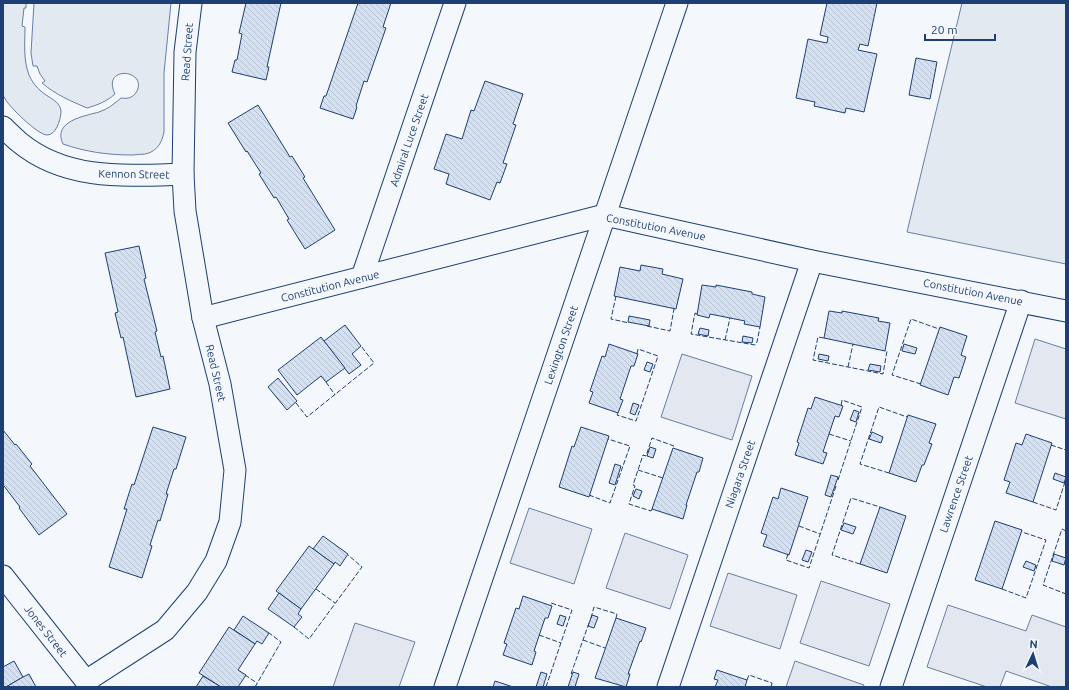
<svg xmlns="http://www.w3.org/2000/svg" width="1069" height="690" viewBox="0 0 1069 690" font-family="Ubuntu,sans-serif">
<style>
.grass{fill:#e3e9f0;stroke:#687fa3}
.parking{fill:#e3e8f0;stroke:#687fa3}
.building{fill:url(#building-back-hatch);stroke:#1d3f73}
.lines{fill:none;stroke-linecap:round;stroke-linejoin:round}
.street-casing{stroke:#1d3f73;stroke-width:23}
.street{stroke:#f4f7fb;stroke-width:21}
.fence{stroke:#1d3f73;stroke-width:1;stroke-dasharray:5 2;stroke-linecap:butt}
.labels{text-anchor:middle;stroke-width:3;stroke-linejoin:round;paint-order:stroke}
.street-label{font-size:11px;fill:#1d3f73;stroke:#f4f7fb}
</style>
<defs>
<pattern id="building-back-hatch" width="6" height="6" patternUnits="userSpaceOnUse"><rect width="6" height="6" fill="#d5e0f0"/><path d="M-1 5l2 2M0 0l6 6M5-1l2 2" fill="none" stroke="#b6c1d1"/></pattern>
</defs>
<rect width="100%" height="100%" fill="#f4f7fb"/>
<g class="grass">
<path d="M3,3H26V8H24L22,26L25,27C25,43 23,59 29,75C32,82 36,87 42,92C49,98 62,102 61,113C60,121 56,135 47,135C38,135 8,106 4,97C1,92 3,82 3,76C3,52 3,27 3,3Z"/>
<path d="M34,3H171L164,73V132C162,141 159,148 151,152C146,155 138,154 133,155C108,155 86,152 63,144C52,121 85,116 99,112C108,109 114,104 121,98C128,99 133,98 137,91C147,69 101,65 115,94C106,102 97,105 87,108C71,101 56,95 42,83L45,81L40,74L37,66H33L31,53Z"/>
<path d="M962,3H1066V264L907,232Z"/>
</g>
<g class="parking">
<path d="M1035,339L1066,349V419L1015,403Z"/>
<path d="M682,354L752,376L732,440L661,417Z"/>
<path d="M529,508L592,529L574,584L510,563Z"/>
<path d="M625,533L688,555L670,609L606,588Z"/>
<path d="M728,573L797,595L780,649L710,626Z"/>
<path d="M821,581L890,604L869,666L800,643Z"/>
<path d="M948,605L1026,631L1032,615L1066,627V687H1052L1006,671L1000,687H987L927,667Z"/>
<path d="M355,623L415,642L399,687H333Z"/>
<path d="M795,661L864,685L863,687H786Z"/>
</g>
<g class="building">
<path d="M246,3H281L267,67H269L266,80L232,72L235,60H237L242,34L239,33Z"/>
<path d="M358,3H391L383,27L386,28L367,82L364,81L356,106L357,107L353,119L320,108L324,96H326Z"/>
<path d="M827,3H877L868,46L860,44L858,50L877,54L864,112L846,108L845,113L814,106L815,102L796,98L808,39L827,43L828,37L820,35Z"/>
<path d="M916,58L937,62L930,99L909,95Z"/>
<path d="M485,81L523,94L513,124L516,125L503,163L507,164L500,183L497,182L490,200L446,184L449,174L434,169L446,134L462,139L471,110L474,111Z"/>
<path d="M258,105L290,157L292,156L305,177L303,178L335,230L305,249L287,220L289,219L276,197L274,198L259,174L261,173L247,151L246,152L228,123Z"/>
<path d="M139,246L146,278L144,279L157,331L155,332L161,357L163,356L170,389L136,397L123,337L121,338L115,313L118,312L105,253Z"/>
<path d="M641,265L663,269L662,274L683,279L676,309L614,296L620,267L640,271Z"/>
<path d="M702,285L716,287V285L752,292V294L765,297L760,327L744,324L745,321L710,314L709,318L697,315Z"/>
<path d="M829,311L842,313V311L879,318L878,321L890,323L885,351L824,338Z"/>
<path d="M629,316L650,320L649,326L628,322Z"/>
<path d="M345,325L361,346L352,354L361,365L349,374L324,341Z"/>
<path d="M940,327L967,336L961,355L966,357L959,378L954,377L948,395L920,385Z"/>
<path d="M700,328L709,330L708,336L698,334Z"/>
<path d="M743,336L753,338L752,343L742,342Z"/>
<path d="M321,337L345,368L326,382L321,376L297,395L278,370Z"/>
<path d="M609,344L638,354L634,366H631L620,399L623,400L618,413L589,403L593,392L590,391L602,356L605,357Z"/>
<path d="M904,344L917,348L915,354L902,351Z"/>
<path d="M819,354L829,356L828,361L818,359Z"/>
<path d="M647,362L653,364L650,372L644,370Z"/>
<path d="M870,364L881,366L880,372L868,370Z"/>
<path d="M278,378L297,401L287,410L268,387Z"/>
<path d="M815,397L843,406L839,417L835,416L823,452L827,453L823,464L795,455L799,443L797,442L808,408L811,409Z"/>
<path d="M633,403L639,405L635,415L630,413Z"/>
<path d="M854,410L859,412L856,422L850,420Z"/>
<path d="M908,415L936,424L929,443L932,444L924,465H922L916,482L889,473Z"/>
<path d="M153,427L186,437L176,469H174L166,494H168L160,521L158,520L150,545L152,546L142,578L109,567L127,509H124L132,484L134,485Z"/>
<path d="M581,427L609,436L589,497L559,487L572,446L574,447Z"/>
<path d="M3,430L15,445L16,444L32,464L30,466L67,514L39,535L19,508L20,507L4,486L3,487Z"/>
<path d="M872,432L883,437L881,443L869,439Z"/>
<path d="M1026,434L1052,443L1033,502L1006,493L1010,482L1004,480L1016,443L1022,445Z"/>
<path d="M650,447L656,449L653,458L647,456Z"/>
<path d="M673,448L703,458L699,472H697L686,505H687L683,519L652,509Z"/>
<path d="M615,464L621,466L615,485L609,483Z"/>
<path d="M1055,473L1066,477L1064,483L1053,479Z"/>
<path d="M831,475L838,477L831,497L825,495Z"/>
<path d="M781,488L808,497L789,555L763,546L767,535L761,533L773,497L778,499Z"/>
<path d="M636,489L642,491L639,499L633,496Z"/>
<path d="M880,507L906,516L887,573L860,564Z"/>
<path d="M995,521L1022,530L1002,589L975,580Z"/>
<path d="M844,523L856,527L853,534L841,530Z"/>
<path d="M323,536L348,554L340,566L335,562L334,564L313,549Z"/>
<path d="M309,546L334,564L301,609L276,591Z"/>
<path d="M806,550L812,552L808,562L802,560Z"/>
<path d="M1054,554L1066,558L1064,565L1052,561Z"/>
<path d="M1026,561L1036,565L1034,571L1023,567Z"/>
<path d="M279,593L301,609L298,614L302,617L294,627L268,609Z"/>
<path d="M523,596L552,606L548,618H545L534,651L536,652L532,665L503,655L507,644L504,643L516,608L519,609Z"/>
<path d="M560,615L566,617L563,626L557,624Z"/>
<path d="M592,615L598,617L594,628L588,626Z"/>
<path d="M243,616L269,633L262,644L257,641L255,644L234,630Z"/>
<path d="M616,618L646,628L641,642L640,641L628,674H630L626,687L595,678Z"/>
<path d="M229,627L255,644L238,670L246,675L238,687H221L199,673Z"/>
<path d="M14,661L23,677L6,687H3V667Z"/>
<path d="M717,670L747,680L745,687H715L718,680L714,679Z"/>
<path d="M541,672L547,674L543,687H536Z"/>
<path d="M573,672L579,674L575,687H568Z"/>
<path d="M29,674L36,687H6L23,677Z"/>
<path d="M203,676L221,687H196Z"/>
<path d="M495,681L513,687H493Z"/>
</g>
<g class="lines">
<g class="street-casing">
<g id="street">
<path d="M3,127C8,132 13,137 19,142C66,181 126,176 183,174"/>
<path d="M362,277L455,3"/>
<path d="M203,318L605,215L812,261L1066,311"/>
<path d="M3,576L86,681L88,687"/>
<path d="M86,681L165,630L197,592L216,561L230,522L235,470L220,384L203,318L185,211L183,174L185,52L191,3"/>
<path d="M445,687L677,3"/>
<path d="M668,687L812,261"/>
<path d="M891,687L1021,301"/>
</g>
</g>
<use href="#street" class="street"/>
<g class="fence">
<path d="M616,296L611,319L629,323"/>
<path d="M697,314L695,313L691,334L755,345L757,342L760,327"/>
<path d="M647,326L670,331L674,309"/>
<path d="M824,338L818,337L813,360L883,374L887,351H885"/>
<path d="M725,340L730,318"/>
<path d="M848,367L853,344"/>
<path d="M326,382L335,395"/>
<path d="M921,384L892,375L911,319L939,329"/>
<path d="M296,403L307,417L374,363L361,346"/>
<path d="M618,413L617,415L636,421L658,356L638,349L637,354"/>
<path d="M829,434L851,441"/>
<path d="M1051,445L1066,450"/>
<path d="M638,470L663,478"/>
<path d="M889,473L860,464L879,407L907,417"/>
<path d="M838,480L862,407L842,400L841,406"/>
<path d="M589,495L610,503L630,446L608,439"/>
<path d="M1033,502L1056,510L1065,482"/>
<path d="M652,509L651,511L629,504L635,486L633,485L643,455L646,456L652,438L674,446L673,448"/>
<path d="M799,526L820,534"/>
<path d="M1066,531L1062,529L1043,585L1066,594"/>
<path d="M788,554L786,560L809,568L836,486"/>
<path d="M860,564L832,555L851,498L880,507"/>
<path d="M316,589L335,603"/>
<path d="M1002,589L1026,598L1046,540L1022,532"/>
<path d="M591,618L594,607L617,614L616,618"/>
<path d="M294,627L309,639L362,567L348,555"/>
<path d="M539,635L561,643"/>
<path d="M583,640L605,648"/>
<path d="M571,674L589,623"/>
<path d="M245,675L257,683"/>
<path d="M747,680L749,675L772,683L771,687"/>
<path d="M255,687L281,642L269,633"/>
<path d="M546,687L572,610L551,603V605"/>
</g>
</g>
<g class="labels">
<g class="street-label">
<text transform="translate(187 52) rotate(-86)" y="4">Read Street</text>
<text transform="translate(409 140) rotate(-71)" y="4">Admiral Luce Street</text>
<text transform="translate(134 174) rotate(1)" y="4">Kennon Street</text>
<text transform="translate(656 227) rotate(11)" y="4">Constitution Avenue</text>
<text transform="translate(330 286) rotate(-14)" y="4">Constitution Avenue</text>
<text transform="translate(973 292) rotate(11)" y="4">Constitution Avenue</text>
<text transform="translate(561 345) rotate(-71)" y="4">Lexington Street</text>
<text transform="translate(216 373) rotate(77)" y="4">Read Street</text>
<text transform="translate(740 474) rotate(-71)" y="4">Niagara Street</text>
<text transform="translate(956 494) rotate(-71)" y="4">Lawrence Street</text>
<text transform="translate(46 631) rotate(52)" y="4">Jones Street</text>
</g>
</g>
<rect width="1069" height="690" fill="none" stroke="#1d3f73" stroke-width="8"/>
<g transform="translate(1033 654) rotate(4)" stroke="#f4f7fb" stroke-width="3" paint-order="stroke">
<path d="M0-3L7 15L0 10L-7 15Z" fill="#1d3f73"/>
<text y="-6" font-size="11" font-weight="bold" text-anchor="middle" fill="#1d3f73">N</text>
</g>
<path d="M925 34v6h70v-6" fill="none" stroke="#1d3f73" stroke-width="2"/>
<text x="931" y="34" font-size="12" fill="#1d3f73" stroke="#f4f7fb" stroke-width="3" paint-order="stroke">20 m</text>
</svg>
